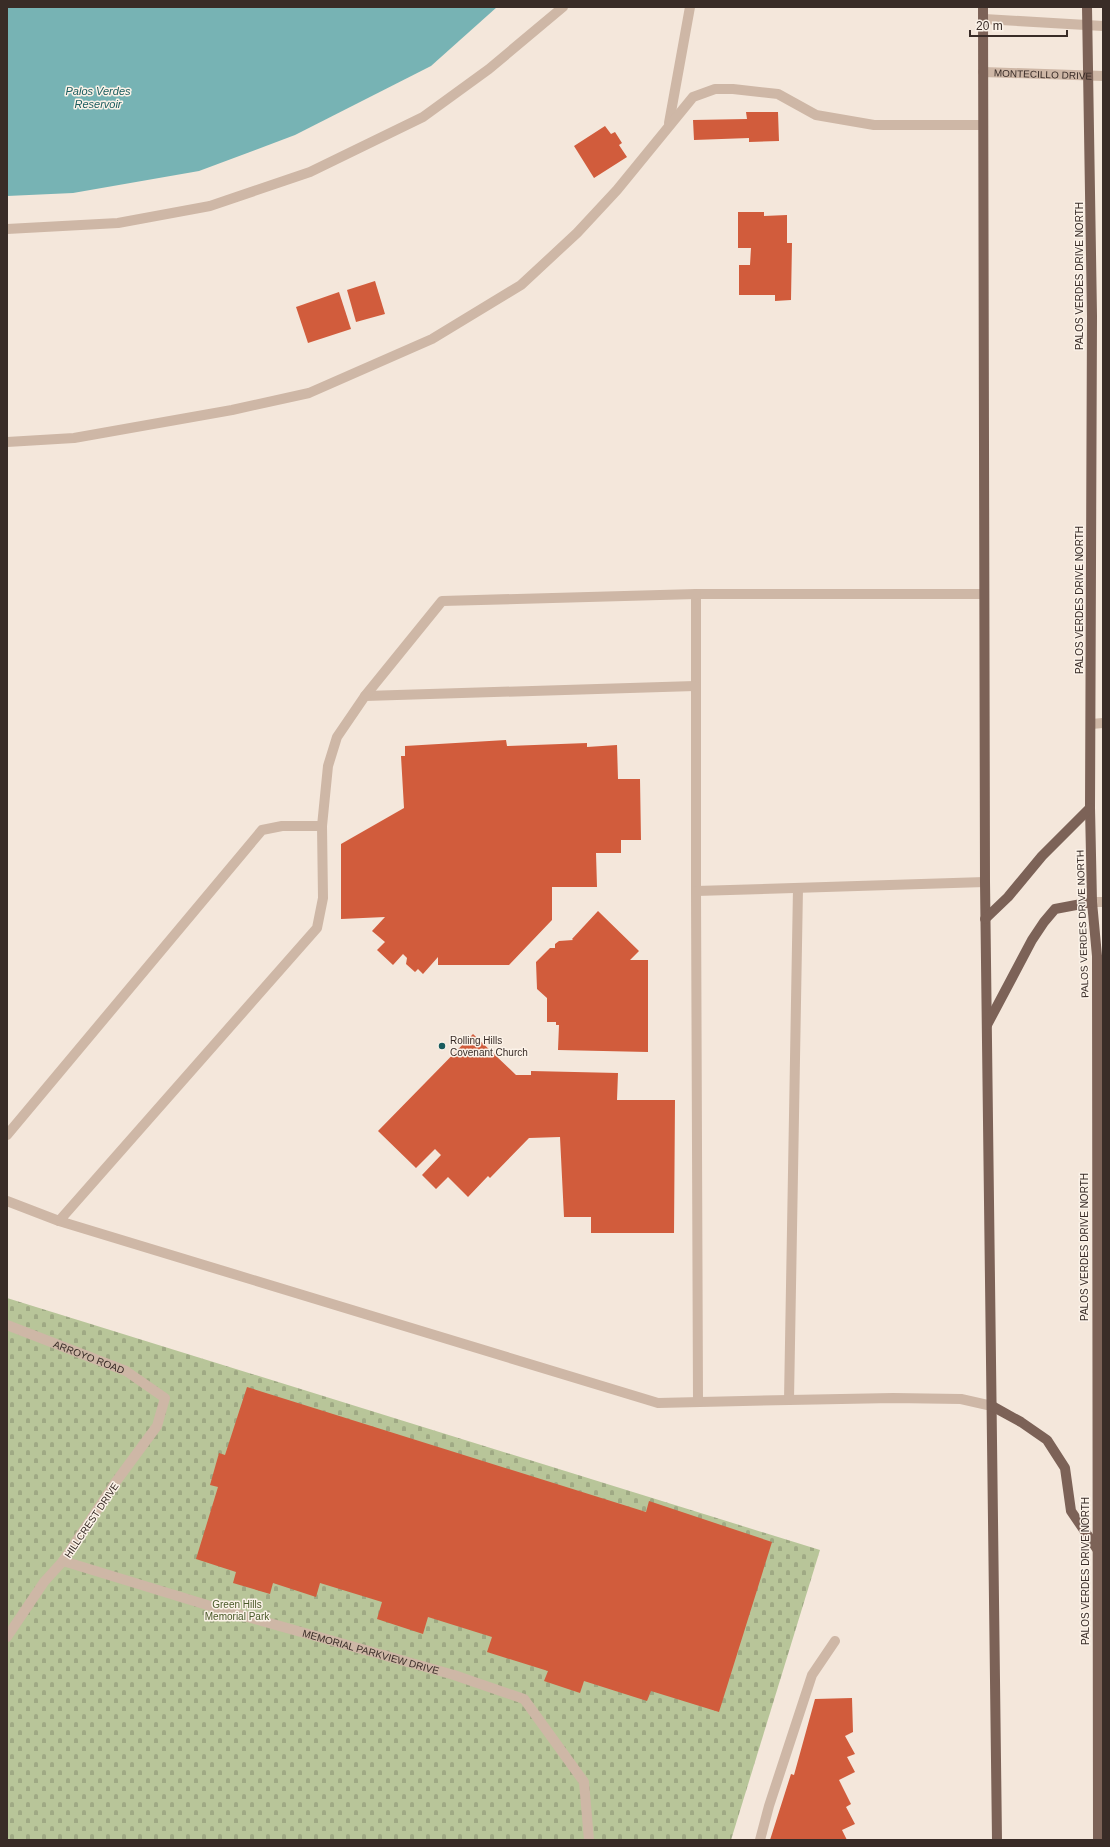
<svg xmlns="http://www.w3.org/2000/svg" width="1110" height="1847" viewBox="0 0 1110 1847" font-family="Helvetica,sans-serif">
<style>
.cemetery{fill:url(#cemetery-stones)}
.water{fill:#77b3b4}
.building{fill:#d15c3c}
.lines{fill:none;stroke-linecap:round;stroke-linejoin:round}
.service{stroke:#ceb7a6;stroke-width:10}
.minor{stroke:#ceb7a6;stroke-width:10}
.primary{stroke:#7c6257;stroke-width:10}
.poi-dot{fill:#195c5e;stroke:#fbf2e8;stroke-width:1.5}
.labels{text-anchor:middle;stroke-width:3;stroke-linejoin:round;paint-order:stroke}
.street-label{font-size:10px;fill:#392c27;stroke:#fbf2e8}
.poi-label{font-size:10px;fill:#392c27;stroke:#fbf2e8;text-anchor:start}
.park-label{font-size:10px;fill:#495929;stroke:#fbf2e8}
.water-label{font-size:11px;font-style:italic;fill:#195c5e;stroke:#fbf2e8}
</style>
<defs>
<pattern id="cemetery-stones" width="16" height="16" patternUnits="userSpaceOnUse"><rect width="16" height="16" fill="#b8c599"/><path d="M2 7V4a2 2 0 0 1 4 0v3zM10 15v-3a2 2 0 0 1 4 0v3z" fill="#9fa984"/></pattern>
</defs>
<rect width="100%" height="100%" fill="#f4e7db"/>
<path class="cemetery" d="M7,1298L820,1550L731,1840H7Z"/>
<path class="water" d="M7,7H497L431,66L295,135L199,171L73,193L7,196Z"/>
<g class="building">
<path d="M746,112H778L779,141L749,142V138L694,140L693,120L747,119Z"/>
<path d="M605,126L611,134L615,132L622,143L619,145L627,157L594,178L574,146Z"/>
<path d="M738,212H764V216L787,215V243H792L791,300L775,301V295H739V265H750L751,248H738Z"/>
<path d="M375,281L385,314L356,322L347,290Z"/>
<path d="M339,292L351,329L308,343L296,307Z"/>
<path d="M506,740L507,746L587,743V747L617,745L618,779H640L641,840H621V853H596L597,887H552V920L509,965H438V957L423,974L418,969L415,972L406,964L407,958L403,954L393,965L377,950L385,942L372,931L385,917L341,919V844L404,808L401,756H405V746Z"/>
<path d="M598,911L639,951L630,960H648V1052L558,1050L559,1025H556V1022H547V998L537,989L536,962L550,948H555V944L559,941L573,940L572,939Z"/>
<path d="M473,1034L516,1075H531V1071L618,1073L617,1100H675L674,1233H591V1217H564L560,1137L529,1138L490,1178L488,1176L468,1197L448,1177L436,1189L422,1175L441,1155L435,1149L416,1168L378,1131Z"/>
<path d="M247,1387L646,1512L649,1501L772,1542L719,1712L651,1691L647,1701L584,1681L580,1693L544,1681L548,1671L487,1652L492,1637L428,1617L423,1634L377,1619L382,1602L320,1583L316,1597L273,1583L270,1594L233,1583L236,1572L196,1559L218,1487L210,1485L219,1453L225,1455Z"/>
<path d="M852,1698L853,1732L845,1736L855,1754L847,1757L855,1772L839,1780L851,1804L846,1807L855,1824L842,1830L847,1840H770L791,1774L794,1775L815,1699Z"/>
</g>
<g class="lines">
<g class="service">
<path d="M669,123L690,7"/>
<path d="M7,229L118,223L210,206L310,172L423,117L489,69L563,7"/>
<path d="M7,442L74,438L232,410L309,393L432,339L521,285L577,233L617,190L693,97L715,89H733L778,94L816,115L874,125H983"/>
<path d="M984,594H696V891L985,882"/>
<path d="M695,686L365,696L337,737L328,766L322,826L323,898L317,928L59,1221L658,1403L789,1400"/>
<path d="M365,696L442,601L696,594"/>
<path d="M1091,724L1103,723"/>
<path d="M798,888L789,1400L893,1398L961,1399L992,1406"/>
<path d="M696,891L698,1402"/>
<path d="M1092,902H1103"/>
<path d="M7,1135L262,830L282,826H322"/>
<path d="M7,1201L59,1221"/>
<path id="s1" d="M7,1325L126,1371L165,1398L157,1426L115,1483L63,1561L44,1582L7,1637"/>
<path id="s2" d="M63,1561L230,1612L454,1675L524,1699L584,1782L589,1840"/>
<path d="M760,1840L769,1806L812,1675L835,1641"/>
</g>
<g class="minor">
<path d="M984,19L1103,26"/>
<path id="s3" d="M983,72L1103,76"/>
</g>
<g class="primary">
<path d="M983,7L985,882L997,1840"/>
<path d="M1087,7L1092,316L1090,808L1092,902L1097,956L1098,1840"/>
<path d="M985,919L1008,897L1042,856L1090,808"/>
<path d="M987,1025L1032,940L1044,922L1055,909L1092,902"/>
<path d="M992,1406L1021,1422L1047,1440L1065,1468L1071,1511L1097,1549"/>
</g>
</g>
<circle class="poi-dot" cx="442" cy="1046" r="4"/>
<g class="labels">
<g class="street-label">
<text dy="4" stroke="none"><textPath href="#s3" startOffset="60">MONTECILLO DRIVE</textPath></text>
<text transform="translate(1079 276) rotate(-90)" y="4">PALOS VERDES DRIVE NORTH</text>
<text transform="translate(1079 600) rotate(-90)" y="4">PALOS VERDES DRIVE NORTH</text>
<text transform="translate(1082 924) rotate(-92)" y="4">PALOS VERDES DRIVE NORTH</text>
<text transform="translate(1084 1247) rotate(-90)" y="4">PALOS VERDES DRIVE NORTH</text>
<text dy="4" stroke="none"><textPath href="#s1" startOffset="88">ARROYO ROAD</textPath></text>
<text transform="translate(91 1520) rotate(-56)" y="4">HILLCREST DRIVE</text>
<text transform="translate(1085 1571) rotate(-90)" y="4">PALOS VERDES DRIVE NORTH</text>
<text dy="4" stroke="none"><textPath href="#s2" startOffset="321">MEMORIAL PARKVIEW DRIVE</textPath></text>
</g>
<g class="poi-label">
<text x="450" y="1044">Rolling Hills<tspan x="450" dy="12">Covenant Church</tspan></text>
</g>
<g class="park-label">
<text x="237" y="1608">Green Hills<tspan x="237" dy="12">Memorial Park</tspan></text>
</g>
<g class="water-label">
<text x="98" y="95">Palos Verdes<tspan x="98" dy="13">Reservoir</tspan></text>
</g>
</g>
<rect width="1110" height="1847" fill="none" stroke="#392c27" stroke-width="16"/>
<path d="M970 30v6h97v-6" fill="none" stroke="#392c27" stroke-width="2"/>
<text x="976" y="30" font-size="12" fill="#392c27" stroke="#fbf2e8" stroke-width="3" paint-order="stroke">20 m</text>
</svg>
